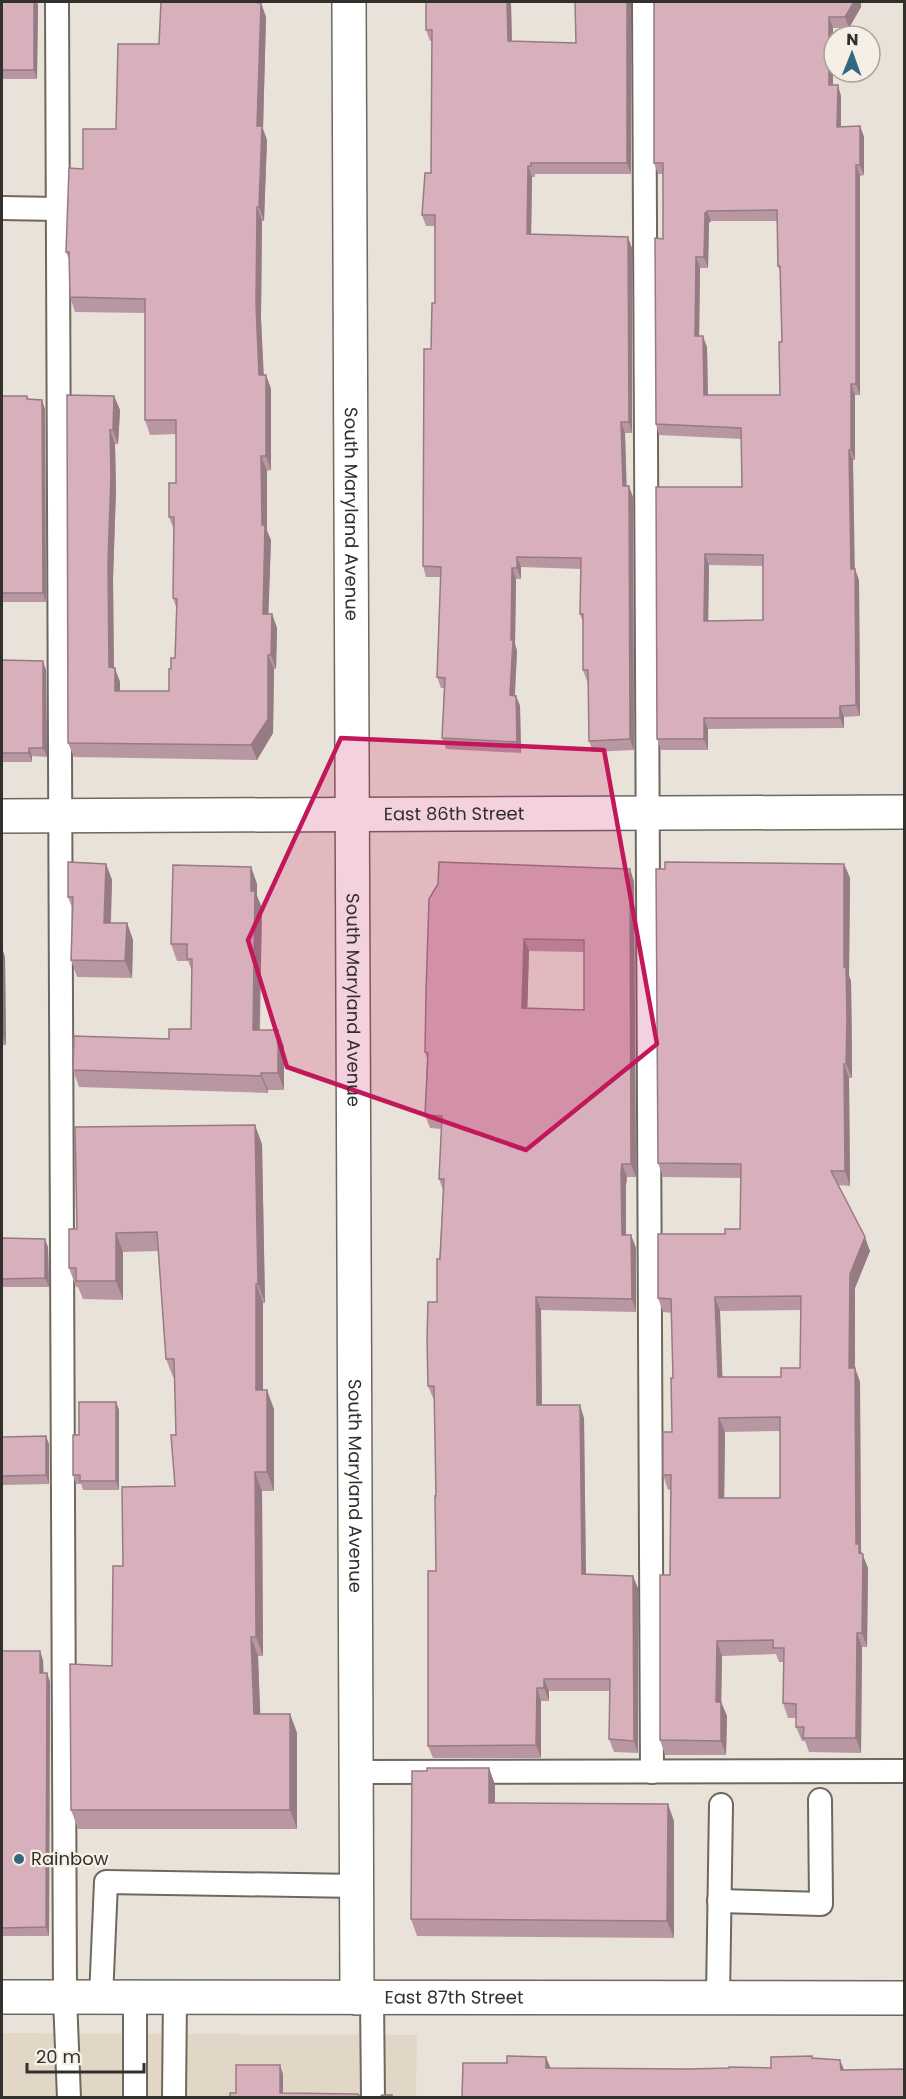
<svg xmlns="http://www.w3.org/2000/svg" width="906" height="2099" viewBox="0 0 906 2099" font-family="Poppins,sans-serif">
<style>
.built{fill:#e2d7c6}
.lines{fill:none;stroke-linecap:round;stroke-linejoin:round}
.service-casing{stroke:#6e685f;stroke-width:26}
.minor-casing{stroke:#6e685f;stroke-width:36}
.secondary-casing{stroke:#6e685f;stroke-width:36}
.service{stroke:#fff;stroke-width:22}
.minor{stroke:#fff;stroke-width:33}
.secondary{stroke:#fff;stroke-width:33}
.wall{fill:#b997a2;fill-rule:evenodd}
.shaded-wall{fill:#967b84}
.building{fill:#d7b0bc;stroke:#967b84;stroke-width:1.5;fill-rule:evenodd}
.marked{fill:#c2185b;fill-opacity:0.2;stroke:#c2185b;stroke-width:4.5;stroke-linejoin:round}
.poi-dot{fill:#316883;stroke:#f6efe5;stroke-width:2}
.labels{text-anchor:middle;stroke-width:4.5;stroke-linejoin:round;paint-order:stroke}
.street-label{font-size:18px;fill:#32302c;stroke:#f6efe5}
.poi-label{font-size:18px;fill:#32302c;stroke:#f6efe5;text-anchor:start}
</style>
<rect width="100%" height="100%" fill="#e9e2d8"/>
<path class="built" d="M2,2033L417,2035L416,2097L2,2098Z"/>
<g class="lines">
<g class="service-casing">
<g id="service">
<path d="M57,2L65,1998L69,2098"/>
<path d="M644,2L652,1772"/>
<path d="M2,208L57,209"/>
<path d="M356,1772L904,1771"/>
<path d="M719,1901L821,1904L820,1800"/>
<path d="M372,1997L373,2098"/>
<path d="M718,1997L721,1805"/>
<path d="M101,1998L106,1882L357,1886"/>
<path d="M135,1998V2098"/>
<path d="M174,2098L175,1998"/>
</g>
</g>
<g class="minor-casing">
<g id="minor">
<path id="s1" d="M349,2L357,1998"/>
<path id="s2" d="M2,816L904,812"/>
</g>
</g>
<g class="secondary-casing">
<g id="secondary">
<path id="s3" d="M2,1997L904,1998"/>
</g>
</g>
<use href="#service" class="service"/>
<use href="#minor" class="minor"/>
<use href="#secondary" class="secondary"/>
</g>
<g class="wall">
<path d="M2,2L38,5L37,79H2Z"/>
<path d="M257,2L261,3L266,17L263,129L267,140L264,221H262L261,319L264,375H266L271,389V470L267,471V531L271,540L268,614H272L277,628L276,669H274L273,733L257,760L74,757L68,743L114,396L120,410L118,444H115L116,490L113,579L114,668L120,682V691H169L171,669L175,658L177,610L173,598L174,530L169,517L176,483V434L150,435L145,420V313L75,312L70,297L69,259L66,252L83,169L116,129L159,44Z"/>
<path d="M575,2H631V174H535V177H532L531,234L632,248V433H625L626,486L633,497L634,750L593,752L589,741L588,681H587L583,670V622L580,614L581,569L521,567V579H516L515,644L517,651L515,696H516L520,706L521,753L446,749L442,738L444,688H441L437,677L441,577H426L423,566L431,349L435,303V226H426L422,215L431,173L432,41H430L426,30L511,4L512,41L576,43Z"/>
<path d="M654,2L861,7L849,28H833V85L841,96V127L860,126L864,137V175L860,176V395H855V460H853L854,569L859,580L860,716L844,717V728L708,729V750H661L657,739L656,487H742V439L659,435L656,424L663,239V174H658L654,163ZM711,221H777L778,266L781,273L782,342L780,395H708L707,347L699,336L700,268H708L709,223ZM709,565L763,566V620L708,621Z"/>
<path d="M2,396H27L29,399L45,409L46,602H2Z"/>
<path d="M2,660L46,670L47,757L32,756V762H2Z"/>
<path d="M106,864L112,880L111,923H127L133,940L132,978L77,977L71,960L73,910L68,897Z"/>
<path d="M844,864L850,878L849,976L851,981L852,1032V1078H849L850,1186L838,1185L870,1251L855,1288V1368L860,1382L861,1551L868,1568L867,1647H862L861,1753L809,1752L805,1741H802L796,1727V1718H788L783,1703V1662H779L776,1654L722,1656L721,1702L727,1716L726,1755H665L660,1740L670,1575L671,1489L668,1490L663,1475L672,1432L673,1378L672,1313L663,1312L658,1298L725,1234L740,1229L741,1178L663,1177L658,1163L665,869ZM801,1310L800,1368L781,1377H722L720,1311ZM780,1431V1498H724L725,1432Z"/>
<path d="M251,867L257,884V896L262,908L260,1030H278L284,1047V1090H268V1093L79,1087L73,1070L169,1039L191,1029L192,971L188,961H177L171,944Z"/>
<path d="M630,869L634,882L636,1177H627L626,1185V1235H631L636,1248V1312L541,1310L542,1405L584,1418L586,1574L638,1588V1753L614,1752L609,1739L610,1691H549V1701H541V1758H433L428,1746L436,1571V1496L434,1398H433L428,1386L437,1302L443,1190L439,1179L441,1129L430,1128L425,1115L427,1059L425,1052L426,993ZM529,951L584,952V1010L527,1008Z"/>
<path d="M2,948L5,957L6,1045H2Z"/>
<path d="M262,1144L265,1303H263V1390L274,1409V1491H262L263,1656H258L260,1714H290L297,1733V1829H78L71,1810L112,1666L123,1566L175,1486L176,1435L175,1377H173L166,1359L158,1251L123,1252V1300L83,1299L78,1287H76L69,1268L77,1229Z"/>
<path d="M2,1238L48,1247L49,1287H2Z"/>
<path d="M116,1402L119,1410V1490H83L81,1484H76L73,1475L79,1435Z"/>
<path d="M2,1437L49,1444V1484L2,1485Z"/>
<path d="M2,1651L43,1660V1673H47L50,1682L49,1936H2Z"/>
<path d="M489,1768L495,1785V1803L674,1821V1938L417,1936L411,1919L427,1771Z"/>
</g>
<g class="shaded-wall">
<path d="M34,2H37L38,5L37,79L34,70Z"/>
<path d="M507,2H510L511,4L512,51L508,41Z"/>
<path d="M627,2H631V174L627,163Z"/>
<path d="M854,2H861V7L849,28L845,17Z"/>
<path d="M261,3L266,17L263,129L267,140L264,221L259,207L257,126Z"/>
<path d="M829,17L833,28V96L829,85Z"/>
<path d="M838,85L841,96V137L837,127Z"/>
<path d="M860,126L864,137V175L860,165Z"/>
<path d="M856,165L860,176V395L856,384Z"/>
<path d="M528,166L532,177L531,245L527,234Z"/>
<path d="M257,207L262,221L261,319L264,390L259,375L256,304Z"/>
<path d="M707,211L711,221L709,223L708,268L704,257L705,213Z"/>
<path d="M628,237L632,248V433L629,422Z"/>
<path d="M696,257L700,268L699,347L695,336Z"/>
<path d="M703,336L707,347L708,406L704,395Z"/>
<path d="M266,375L271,389V470L266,456Z"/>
<path d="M851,384L855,395V460L851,450Z"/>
<path d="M114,396L120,410L118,444L113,430Z"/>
<path d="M42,400L45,409L46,602L43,593Z"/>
<path d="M621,422L625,433L627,497L623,486Z"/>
<path d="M110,430L115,444L116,490L113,579L114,682L109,667L108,564Z"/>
<path d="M849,450L853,460L855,580L851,569Z"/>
<path d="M261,456L267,471V531L271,540L268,628L263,614Z"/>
<path d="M629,486L633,497L634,750L630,739Z"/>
<path d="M705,554L709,565L708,632L704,621Z"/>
<path d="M517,557L521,567V579L517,568Z"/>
<path d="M512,568L516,579L515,644L517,651L514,706L510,695Z"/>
<path d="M855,569L859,580L860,716L856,705Z"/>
<path d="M272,614L277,628L276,669L271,655Z"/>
<path d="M268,655L274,669L273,733L257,760L251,745Z"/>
<path d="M43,661L46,670L47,757L43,748Z"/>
<path d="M115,668L120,682V706L115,691Z"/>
<path d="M516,696L520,706L521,753L517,742Z"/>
<path d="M840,706L844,717V728L840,718Z"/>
<path d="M704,718L708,729V750L704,739Z"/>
<path d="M29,748L32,756V762L29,753Z"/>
<path d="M106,864L112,880L110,940L104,923Z"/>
<path d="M844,864L850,878L849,976L851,981L852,1078L846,1064L844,967Z"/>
<path d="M251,867L257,884V896L262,908L259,1047L253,1030Z"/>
<path d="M630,869L634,882L636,1177L631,1164Z"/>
<path d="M127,923L133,940L132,978L125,961Z"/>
<path d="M524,939L529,951L527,1021L522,1008Z"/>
<path d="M2,948L5,957L6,1045L3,1037Z"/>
<path d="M278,1030L284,1047V1090L278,1073Z"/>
<path d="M844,1064L849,1078L850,1186L845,1171Z"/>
<path d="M261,1073L268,1090V1093L261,1076Z"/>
<path d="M255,1125L262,1144L265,1303L258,1284Z"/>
<path d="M622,1164L627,1177L626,1185V1248L622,1235L621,1172Z"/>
<path d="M116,1233L123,1252V1300L116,1281Z"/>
<path d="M631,1235L636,1248V1312L632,1299Z"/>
<path d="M865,1237L870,1251L855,1288V1368L860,1382L861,1551L868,1568L867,1647L862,1633L859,1553L856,1544L849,1368L850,1274Z"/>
<path d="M45,1239L48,1247L49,1287L45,1278Z"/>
<path d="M256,1284L263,1303V1409L256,1390Z"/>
<path d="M536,1297L541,1310L542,1418L537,1405Z"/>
<path d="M715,1297L720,1311L723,1392L718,1377Z"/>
<path d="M267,1390L274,1409V1491L267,1472Z"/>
<path d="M116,1402L119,1410V1490L116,1481Z"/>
<path d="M580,1405L584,1418L586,1587L582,1574Z"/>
<path d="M719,1418L725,1432L724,1512L719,1498Z"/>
<path d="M46,1436L49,1444V1484L46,1475Z"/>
<path d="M255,1472L262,1491L263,1656L256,1637Z"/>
<path d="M633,1576L638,1588V1753L634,1741Z"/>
<path d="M857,1633L862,1647L861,1753L856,1738Z"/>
<path d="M251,1637L258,1656L261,1733L254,1714Z"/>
<path d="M717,1641L722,1656L721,1716L716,1702Z"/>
<path d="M40,1651L43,1660L44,1681L40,1673Z"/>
<path d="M47,1673L50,1682L49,1936L46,1927Z"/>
<path d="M544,1679L549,1691V1701L544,1688Z"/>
<path d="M537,1688L541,1701V1758L536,1745Z"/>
<path d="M721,1702L727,1716L726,1755L721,1741Z"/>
<path d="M290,1714L297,1733V1829L290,1810Z"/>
<path d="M489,1768L495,1785V1820L489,1803Z"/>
<path d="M668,1804L674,1821V1938L667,1921Z"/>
<path d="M546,2057L551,2069L546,2068Z"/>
<path d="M840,2060L845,2072L841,2070Z"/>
<path d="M280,2065L283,2074V2097L280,2093Z"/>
</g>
<g class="building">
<rect x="2" y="2" width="32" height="68"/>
<path d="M161,2H251L261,3L257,126H262L259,207H257L256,304L259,375H266V456H261L262,525H265L263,614H272L271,655H268V719L251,745L68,743L67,395L114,396L113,430H110L111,475L108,564L109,667L115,668V691H169V669H171V658H175L177,599L173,598L174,517H169V483H176V420H145V299L70,297L69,252H66L69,168L83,169V129H116L118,44H159Z"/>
<path d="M426,2H507L508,41L576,43L575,2H627V163H531V166H528L527,234L628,237L629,422H621L623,486H629L630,739L589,741L588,670H583V614H580L581,558L517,557V568H512L511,640H513L510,695L516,696L517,742L442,738L445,678L437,677L441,567L423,566L424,349H431L432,303H435V215H422L425,173H431L432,30H426Z"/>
<path d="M654,2H854L845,17H829V85H838L837,127L860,126V165H856V384H851V450H849L851,569H855L856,705L840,706V718H704V739H657L656,487H742L741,428L656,424L655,238L663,239V163H654ZM777,210L778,266H780L782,342H779L780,395H704L703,336H695L696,257H704L705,213L707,211ZM705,554L763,555V620L704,621Z"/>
<path d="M2,396H27V399L42,400L43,593H2Z"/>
<path d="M2,660L43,661V748H29V753H2Z"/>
<path d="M68,862L106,864L104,923H127L125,961L71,960L73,897H68Z"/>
<path d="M439,862L630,869L631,1164H622L621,1172L622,1235H631L632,1299L536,1297L537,1405H580L582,1574L633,1576L634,1741L609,1739L610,1679H544V1688H537L536,1745L428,1746V1571H436L435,1496H436L434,1386H428L427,1339L428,1302H437V1259H440L444,1179H439L442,1116L425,1115L428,1053L425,1052L426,993L429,899L438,884ZM524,939L584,940V1010L522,1008Z"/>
<path d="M665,862L844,864V967H846L847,1018L846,1064H844L845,1171H831L865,1237L850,1274L849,1368H855L856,1544H859V1553L863,1554L862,1633H857L856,1738H803L804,1727H796V1704L783,1703L784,1648H773V1640L717,1641L716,1702H721V1741L660,1740V1575H670L671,1475H663V1432H672L671,1378H673L671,1299L658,1298V1234H725V1229H740L741,1164L658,1163L656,869H665ZM801,1296L800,1368H781V1377H718L715,1297ZM780,1417V1498H719V1418Z"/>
<path d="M173,865L251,867V891H255L253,1030H278V1073H261V1076L73,1070L74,1036L169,1039V1029H191L192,959H187V944H171Z"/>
<path d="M2,948L3,1037H2Z"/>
<path d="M255,1125L258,1284H256V1390H267V1472H255L256,1637H251L254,1714H290V1810H71L70,1664L112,1666L113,1566H123L122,1487L175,1486L171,1435H176L174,1359H166L157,1232L116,1233V1281H76V1268H69V1229H77L75,1127Z"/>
<path d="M2,1238L45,1239V1278L2,1279Z"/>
<path d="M79,1402H116V1481H80V1475H73V1435H79Z"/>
<path d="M46,1436V1475L2,1476V1437Z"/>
<path d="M2,1651H40V1673H47L46,1927L2,1928Z"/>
<path d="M427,1768H489V1803L668,1804L667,1921L411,1919L412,1771H427Z"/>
<path d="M507,2056L546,2057V2068L689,2069L729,2068V2067L771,2068V2057L812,2056V2058L840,2060L841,2070L904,2069V2097H462L463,2063H507Z"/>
<path d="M236,2065H280V2093L358,2094L360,2097H230V2093H236Z"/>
<path d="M382,2095H392V2097H380Z"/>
</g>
<path class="marked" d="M341,738L604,750L657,1044L526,1150L287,1067L248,940Z"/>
<circle class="poi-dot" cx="19" cy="1859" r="6"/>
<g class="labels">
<g class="street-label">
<text dy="6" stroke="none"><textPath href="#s1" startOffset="512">South Maryland Avenue</textPath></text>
<text dy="6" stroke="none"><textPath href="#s2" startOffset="452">East 86th Street</textPath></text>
<text dy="6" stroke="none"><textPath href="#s1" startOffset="998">South Maryland Avenue</textPath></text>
<text dy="6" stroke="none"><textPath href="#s1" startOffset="1484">South Maryland Avenue</textPath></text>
<text dy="6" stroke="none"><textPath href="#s3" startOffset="452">East 87th Street</textPath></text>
</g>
<g class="poi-label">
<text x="31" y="1865">Rainbow</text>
</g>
</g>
<rect width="906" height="2099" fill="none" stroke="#32302c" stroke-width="6"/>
<g transform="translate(852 54) rotate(1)"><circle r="28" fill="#f6efe5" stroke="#a8a39b" stroke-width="1.5"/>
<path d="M0-4.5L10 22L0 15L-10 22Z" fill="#316883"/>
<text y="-9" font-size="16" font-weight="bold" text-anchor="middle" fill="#32302c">N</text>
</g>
<path d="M27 2063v9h117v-9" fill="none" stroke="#32302c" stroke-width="3"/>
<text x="36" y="2063" font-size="18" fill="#32302c" stroke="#f6efe5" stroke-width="4.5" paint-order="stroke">20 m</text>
</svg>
